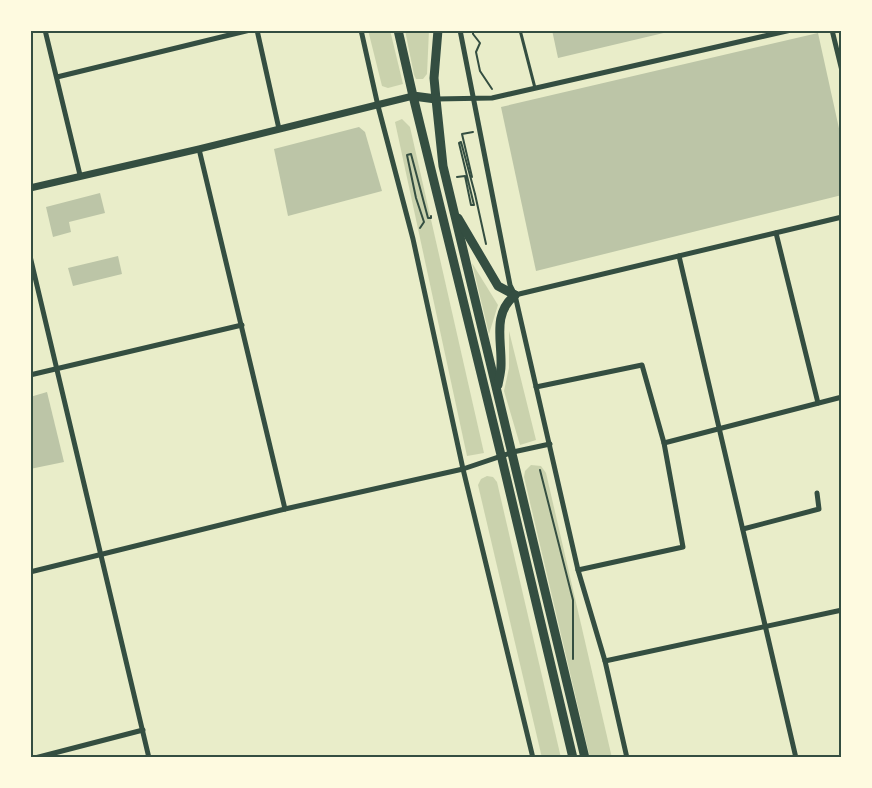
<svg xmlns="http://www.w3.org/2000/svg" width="872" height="788" viewBox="0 0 872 788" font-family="'Source Sans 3',sans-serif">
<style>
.green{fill:#cad2ad}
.building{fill:#bcc5a7}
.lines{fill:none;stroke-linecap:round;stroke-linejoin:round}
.path{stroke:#344e41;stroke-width:2}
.service{stroke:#344e41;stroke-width:3}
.minor{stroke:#344e41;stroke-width:5}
.tertiary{stroke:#344e41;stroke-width:7}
.primary{stroke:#344e41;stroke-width:9}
.neatline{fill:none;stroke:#344e41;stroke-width:2}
</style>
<rect width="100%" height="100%" fill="#e9edc9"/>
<g class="green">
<path d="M368,30H390L403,84L388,88L382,86Z"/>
<path d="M405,30H429L427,74L423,79H416L414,75Z"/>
<path d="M402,119L410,127L484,453L467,456L395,122Z"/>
<path d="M472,263L498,305L489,334Z"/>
<path d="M509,331L536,440L520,445L504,391L509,368Z"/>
<path d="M531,465L541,466L546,473L612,758H590L524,477L525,471Z"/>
<path d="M487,476L493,477L497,482L561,758H542L478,485L481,479Z"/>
</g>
<g class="building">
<path d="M552,30H671L672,31L558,58Z"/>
<path d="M818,33L842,142V195L536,271L501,107Z"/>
<path d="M359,127L365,132L382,191L288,216L274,149Z"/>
<path d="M100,193L105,213L69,222L71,232L53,237L46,207Z"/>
<path d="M118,256L122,274L73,286L68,268Z"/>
<path d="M47,392L64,462L30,469V397Z"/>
</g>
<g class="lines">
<g class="path">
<path d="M473,30V34L480,43L476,52L480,71L492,89"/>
<path d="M457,177L465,176L471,205H474L459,143L461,142L475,194"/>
<path d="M472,177L462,134L473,132"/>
<path d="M475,194L486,244"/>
<path d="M420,228L424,222L416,198L407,155L411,154L428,218H431V216"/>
<path d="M540,470L573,600V659"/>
</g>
<path class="service" d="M520,30L535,88"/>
<g class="minor">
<path d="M45,30L80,175"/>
<path d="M257,30L279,129"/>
<path d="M361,30L378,106L413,239L463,469L533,758"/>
<path d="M460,30L510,285L515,295L578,570L605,661L627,758"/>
<path d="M832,30L842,71"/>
<path d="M57,77L250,30"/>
<path d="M436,99L492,98L791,30"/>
<path d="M199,149L285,509"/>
<path d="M776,233L818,403"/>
<path d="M30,256L149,758"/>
<path d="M679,256L796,758"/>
<path d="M515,295L842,217"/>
<path d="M30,375L242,325"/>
<path d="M536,387L642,365L664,443L683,547L578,570"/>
<path d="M664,443L842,397"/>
<path d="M743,529L819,509L817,493"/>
<path d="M30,572L285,509L463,469L513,452L550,444"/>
<path d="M605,661L842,610"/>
<path d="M35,758L143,730"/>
</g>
<path class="tertiary" d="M30,188L199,149L413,96"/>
<g class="primary">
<path d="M398,30L413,96L436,99L434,78L438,30"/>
<path d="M413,96L501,455L573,758"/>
<path d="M436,99L443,166L585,758"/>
<path d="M458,218L498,286L515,295"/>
<path d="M498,385C499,379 501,372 501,366C502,340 492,314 515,295"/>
</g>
</g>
<rect width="872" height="788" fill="none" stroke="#fefae0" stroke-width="63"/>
<rect x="32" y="32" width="808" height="724" class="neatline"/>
</svg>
